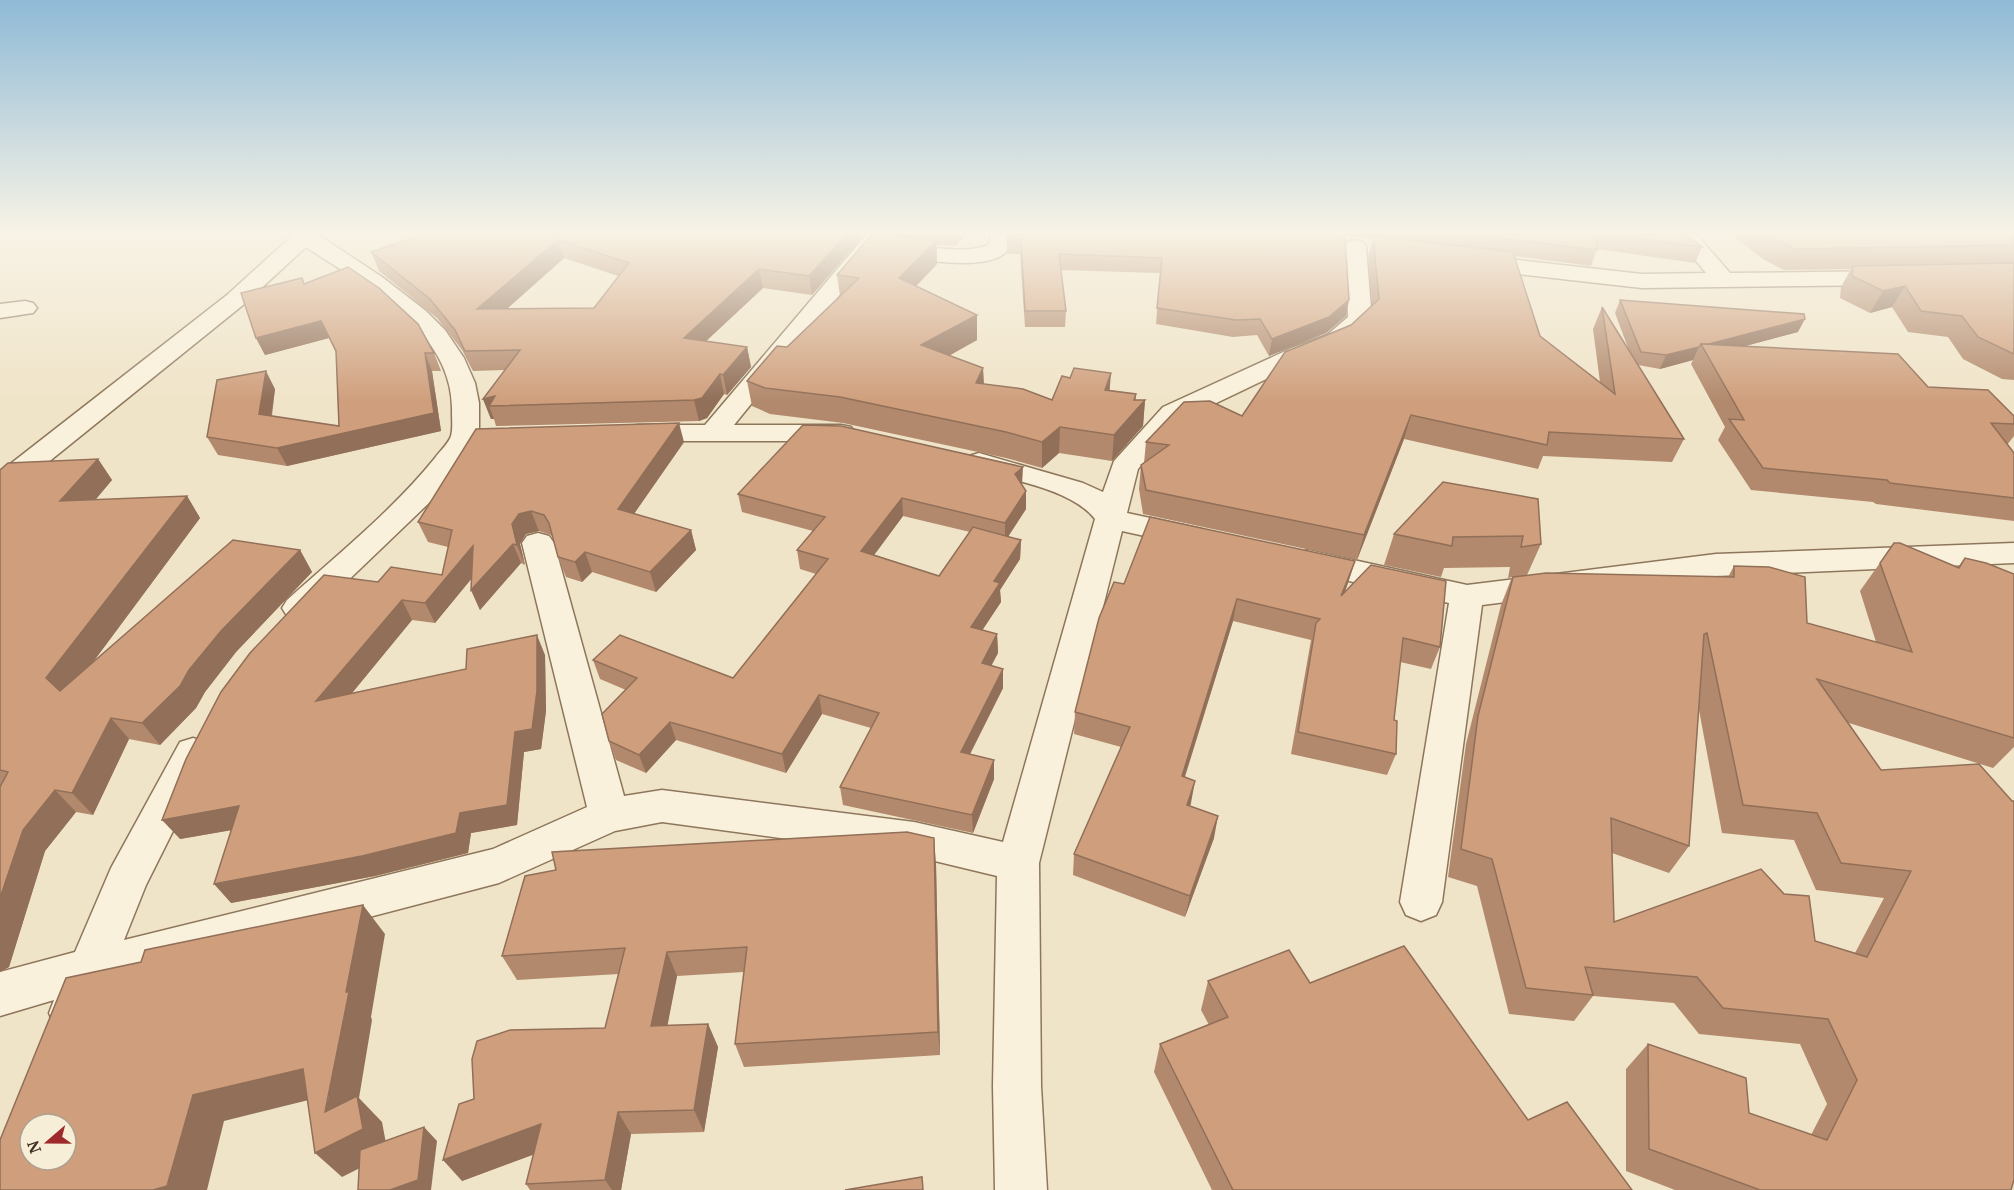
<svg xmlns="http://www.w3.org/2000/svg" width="2014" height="1190" viewBox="0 0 2014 1190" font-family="'PT Serif',serif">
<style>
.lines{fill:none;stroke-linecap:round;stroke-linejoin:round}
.minor-casing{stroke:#8d765c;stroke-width:3}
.minor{fill:#faf1dc;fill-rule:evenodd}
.wall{fill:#b2896c;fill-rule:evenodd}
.shaded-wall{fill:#916f58}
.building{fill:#cf9f7d;stroke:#916f58;stroke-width:1.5;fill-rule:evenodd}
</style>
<rect width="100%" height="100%" fill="#f0e4c8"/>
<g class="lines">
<g class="minor-casing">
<g id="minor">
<path d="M294,234H317L382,277L426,311L445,330L464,358L475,383L479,403V438L431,501L311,616L299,620L287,616L282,608L287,600C338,554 392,511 435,458C439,452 449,443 451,436C453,429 452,420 452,413C455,330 364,286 306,247L243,305L10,493L0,496V472L227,295Z"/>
<path d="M867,234H889L734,425H841L851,427L855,433L851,439L841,441H638L628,439L624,433L628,427L638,425H705Z"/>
<path d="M991,234H1013C1011,241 1011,248 1006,252C987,272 918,259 893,256L885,254L882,249L885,244L893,242C916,245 970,256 989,244Z"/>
<path d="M1674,234H1696L1730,273L1891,271L1899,273L1902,278L1899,283L1891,285L1642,288L1473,269L1465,267L1462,262L1465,257L1473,255L1642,274L1706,273Z"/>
<path d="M1355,240L1363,242L1366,247L1372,319L1345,345L1310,358L1183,419L1138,469L1127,513L1201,529L1206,536L1201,543L1190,546L1122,531L1039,863L1041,1086L1047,1190H995L993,1086L997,876L914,856L662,822L615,831L499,883L106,986L88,1029L72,1035L56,1029L49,1013L54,1000L0,1016V972L75,952L111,868L180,742L193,738L206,742L212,753L146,885L124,940L493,849L587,807L522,543L527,536L538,533L549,536L554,543L624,796L662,790L914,822L1003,842L1095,519C1071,488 1006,479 969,468L965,462L969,456L979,453L1083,483L1103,492L1114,461L1163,407L1292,348L1327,335L1348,317L1344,247L1347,242Z"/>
<path d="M25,301L33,303L37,308L33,313L0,318V304Z"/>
<path d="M2014,543V563L1716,576L1482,605L1442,902L1436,915L1421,921L1406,915L1400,902L1449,603L1308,572L1297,568L1292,561L1297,554L1308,550L1467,585L1716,554Z"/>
</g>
</g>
<use href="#minor" class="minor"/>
</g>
<g class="wall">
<path d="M424,234H865L812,295L763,288L706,341L747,347L751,367L727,395L724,394L707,418L699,421L496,426L494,419H491L483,399L505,370L473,371L462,350L437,318L379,271L371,252ZM564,258L618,276L594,308L507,309Z"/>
<path d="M887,234H966L955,246L937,245V264L916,286L977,315V340L949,356L983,368L984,384L1052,400L1110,390L1136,394L1135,400H1145L1143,426L1112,461L1059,453L1042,468L1006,458L843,423L770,414L752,406L747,381L787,347L840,296L837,275Z"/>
<path d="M1319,234L1346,316L1326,333L1269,356L1257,335L1233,337L1156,324L1160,273L1061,270L1066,311L1065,327H1025L1020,254H1007V238Z"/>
<path d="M1335,234H1686L1702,247L1695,263L1597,249L1591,266L1514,256L1540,336L1600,382L1593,329L1602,307L1630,353L1615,313L1620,300L1798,332L1745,346L1928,387L2014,416V436L2007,445L2014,453V521L1876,504L1873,502L1751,490L1718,440L1725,427L1691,364L1693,360L1660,369L1638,365L1684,439L1672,462L1543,456L1538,469L1404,439L1357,560L1143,514L1139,489L1141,465L1144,463L1146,442L1242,416L1351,325L1372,305L1368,257L1373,239Z"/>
<path d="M1731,234H2014V380L2002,379L1963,359L1948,337L1908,332L1892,307L1870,313L1840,298L1841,287L1851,269L1784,270L1763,259Z"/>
<path d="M304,283L434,353L441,371H432L441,431L287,466L218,455L207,437L275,389L272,416L339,426L336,353L329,338L265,355L256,338Z"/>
<path d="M684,442L634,514L691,530L696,550L656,592L592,572L582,582L566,577L558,557L553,538L551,535L539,531L526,534L520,544L525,565L521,563L480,610L471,590V579L435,623L412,620L352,693L545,655L546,711L541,749L524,752L517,825L471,833L468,853L375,876L231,903L232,830L180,839L378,582L442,575L448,547L428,542L418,522Z"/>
<path d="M98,459L112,480L95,500L187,496L200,518L92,663L300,550L312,572L236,652L205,692L196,708L160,745L129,739L93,815L76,812L45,851L9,967L0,972V470Z"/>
<path d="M1443,482L1541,544L1527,575L1728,577L1734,566L1807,623L1876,642L1860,591L1894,543L1958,567L1965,558L2014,574V747L1993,768L1849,723L1881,770L2011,1190H1675L1626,1171V1069L1648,1044L1749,1113L1811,1135L1827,1104L1800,1044L1699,1034L1674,1003L1593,996L1574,1021L1509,1014L1477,886L1448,877L1466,744L1501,605L1512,577L1508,578L1510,567L1444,568L1441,577L1384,565L1394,534ZM1699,710L1722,833L1794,840L1816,890L1884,898L1855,953L1815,941L1614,922L1612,853L1669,873L1689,846Z"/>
<path d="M1022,485L1026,491V509L1008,537L1021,540L1020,559L1000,590L1001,602L982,630L997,634L998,653L991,665L1003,669V688L970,754L994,779L973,833L843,805L840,787L871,728L822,714L786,773L676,740L646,773L616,760L609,741L626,690L600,679L593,660L733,678L816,574L800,569L797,550L813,531L742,512L738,494ZM903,516L970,532L939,576L874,555Z"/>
<path d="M1355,561L1345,592L1440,647L1431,669L1400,662L1394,720L1396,754L1387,775L1291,754L1311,640L1233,621L1185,777L1191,803L1190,806L1214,838L1185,917L1073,875L1074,854L1121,747L1074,734L1075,712L1124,584Z"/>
<path d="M936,864L940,1055L744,1067L735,1044L744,972L677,976L667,1025L708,1024L718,1047L704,1132L631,1134L621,1190H530L526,1184L534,1154L462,1181L474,1099L605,1028L619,974L517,980L502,956Z"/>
<path d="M1208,981L1310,983L1528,1120L1632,1190H1212L1154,1072L1160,1044L1209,1025L1201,1010Z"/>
</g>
<g class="shaded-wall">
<path d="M847,234H865L812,295L809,276Z"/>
<path d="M954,234H966L955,246Z"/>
<path d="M558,240L564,258L484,329L477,309Z"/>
<path d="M936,241L937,264L901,302L899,278Z"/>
<path d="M759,269L763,288L688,358L684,338Z"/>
<path d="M1905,286L1892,307L1870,313L1883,291Z"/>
<path d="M1349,300L1346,316L1326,333L1269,356L1272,339Z"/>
<path d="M977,315V340L922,370L921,345Z"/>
<path d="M1805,319L1798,332L1708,356L1702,346Z"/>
<path d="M321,321L329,338L265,355L256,338Z"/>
<path d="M747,347L751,367L727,395L723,375Z"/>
<path d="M1699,347L1693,360L1660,369L1666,355Z"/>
<path d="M425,353L432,371L441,431L287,466L277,448L434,413Z"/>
<path d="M983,368L984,394L976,383Z"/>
<path d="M266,371L275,389L269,432L259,414Z"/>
<path d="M1111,373L1109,399L1105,390Z"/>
<path d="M720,374L724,394L707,418L699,421L694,400Z"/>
<path d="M1136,394L1134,412L1145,400L1143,426L1112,461L1114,435L1134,400Z"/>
<path d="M495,396L489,406L494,419H491L483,399Z"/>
<path d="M1411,415L1404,439L1357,560L1364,535Z"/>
<path d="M679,423L684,442L624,528L618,509Z"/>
<path d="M1060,427L1059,453L1042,468V442Z"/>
<path d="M98,459L112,480L76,523L60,501Z"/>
<path d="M1023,467L1022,485L1015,474Z"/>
<path d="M1026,491V509L1005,541V523Z"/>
<path d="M187,496L200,518L65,700L46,678Z"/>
<path d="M902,498L903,516L863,570L861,551Z"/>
<path d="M531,511L539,531L526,534L520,544L525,565L517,545L512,524L519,514Z"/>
<path d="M691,530L696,550L656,592L650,572Z"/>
<path d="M1021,540L1020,559L1000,590L1001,602L972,646L971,627L994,581Z"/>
<path d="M513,544L521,563L480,610L471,590Z"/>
<path d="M473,546L482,566L435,623L425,603Z"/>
<path d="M300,550L312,572L236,652L205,692L196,708L160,745L142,723L189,670L221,631Z"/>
<path d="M585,552L592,572L582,582L575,562Z"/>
<path d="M1355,561L1348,583L1335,618L1341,596Z"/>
<path d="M1237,599L1233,621L1178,798L1182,776Z"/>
<path d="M402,600L412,620L329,721L316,701Z"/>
<path d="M997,634L998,653L983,682L982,663Z"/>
<path d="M537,635L545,655L546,711L541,749L524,752L517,825L471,833L468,853L375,876L231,903L214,884L460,813L515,732Z"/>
<path d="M1003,669V688L962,770L961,752Z"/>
<path d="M819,695L822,714L786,773L782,754Z"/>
<path d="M111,718L129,739L93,815L72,793Z"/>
<path d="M670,722L676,740L646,773L639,755Z"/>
<path d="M994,760V779L973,833L972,815Z"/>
<path d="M1195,781L1191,803L1183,826L1187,805Z"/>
<path d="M55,790L76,812L45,851L9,967L0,972V898L23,830Z"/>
<path d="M239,806L255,826L180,839L162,820Z"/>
<path d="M1218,816L1214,838L1185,917L1190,896Z"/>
<path d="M934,838L936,864L940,1055L938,1032Z"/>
<path d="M363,905L385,934L371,1017L372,1020L359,1098L382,1122L388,1154L342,1177L315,1153L325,1112L329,1095L224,1121L207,1190H153L193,1095L346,992Z"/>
<path d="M667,952L677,976L663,1049L651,1026Z"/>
<path d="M708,1024L718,1047L704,1132L694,1110Z"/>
<path d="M618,1112L631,1134L621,1190H612L605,1180Z"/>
<path d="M541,1124L557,1146L462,1181L443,1160Z"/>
<path d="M424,1127L437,1141L431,1190H390Z"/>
</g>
<g class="building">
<path d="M424,234H847L809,276L759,269L684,338L747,347L723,375L720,374L702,398L694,400L489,406L495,396L483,399L520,350L465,351L455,330L430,299L371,252ZM558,240L629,263L594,308L477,309Z"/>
<path d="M872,234H883L936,241L899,278L977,315L921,345L983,368L976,383L1023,389L1052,400L1062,376L1070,378L1074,368L1111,373L1105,390L1136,394L1134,400H1145L1114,435L1060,427L1042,442L1006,432L840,397L765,388L747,381L777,346L787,347L859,278L837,275Z"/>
<path d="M1009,234H1319L1345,238L1349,300L1329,317L1272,339L1260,319L1236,320L1157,308L1162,258L1059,254L1066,311H1025L1021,239L1007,238Z"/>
<path d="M1466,234H1596L1597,250Z"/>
<path d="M1607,234H1686L1702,247Z"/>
<path d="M1768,234H2014V245L1795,249L1773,239Z"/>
<path d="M1373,236L1513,252L1540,336L1615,394L1602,307L1684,439L1549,432L1547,445L1411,415L1364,535L1146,490L1141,465L1169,445L1146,442L1184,402L1210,401L1242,416L1285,352L1351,325L1379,299Z"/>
<path d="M2014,263V354L1978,337L1962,316L1921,311L1905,286L1883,291L1852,276L1853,266Z"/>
<path d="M348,267L379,288L418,324L434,353H425L434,413L277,448L207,437L217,380L266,371L259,414L339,426L336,351L321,321L256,338L241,293L302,278L304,284Z"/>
<path d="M1620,300L1804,314L1805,319L1709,344H1701L1699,347L1666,355L1641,352Z"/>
<path d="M1701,344L1898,354L1928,387L1988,390L2014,416V424L1991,423L2014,453V498L1890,483L1887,480L1763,468L1729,419L1744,420Z"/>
<path d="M679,423L618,509L691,530L650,572L585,552L575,562L558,557L549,523L544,515L531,511L519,514L512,524L517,545L513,544L471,590L473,546L425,603L402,600L316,701L466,669L467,649L537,635V691L532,729L515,732L507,805L460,813L456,833L362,856L214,884L239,806L162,820L186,759L221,692L250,653L324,575L378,582L391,567L442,575L452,530L418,522L476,429Z"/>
<path d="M803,425L841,426L1023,467L1015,474L1026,491L1005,523L902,498L861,551L939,576L973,527L1021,540L994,581L1000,583L971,627L997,634L982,663L1003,669L961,752L994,760L972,815L840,787L879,713L819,695L782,754L670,722L639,755L609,741L602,714L637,678L593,660L620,635L733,678L828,559L797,550L825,517L738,494Z"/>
<path d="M98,459L60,501L187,496L46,678L60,691L233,540L300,550L221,631L189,670L180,686L142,723L111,718L72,793L55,790L23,830L0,898V787L8,772L0,770V470L8,463Z"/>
<path d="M1443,482L1538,499L1541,544L1521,547L1523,536L1453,537L1452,546L1394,534Z"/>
<path d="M1150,517L1355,561L1341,596L1371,565L1446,581L1440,647L1403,638L1394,720L1397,721L1396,754L1298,732L1316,623L1320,619L1237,599L1182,776L1195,781L1187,805L1218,816L1190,896L1074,854L1130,727L1075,712L1099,618L1114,582L1124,584Z"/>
<path d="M1894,543H1900L1959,568L1965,558L1986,563L2014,574V738L1817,679L1881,770L1979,764L2012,801H2014V1180L2011,1190H1760L1649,1149L1648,1044L1746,1078L1749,1113L1827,1140L1857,1080L1828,1019L1723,1008L1697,977L1585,967L1593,995L1526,988L1492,859L1461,849L1478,716L1513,577L1546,573L1734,577V566L1769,567L1805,577L1807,623L1912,652L1880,563ZM1707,633L1743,805L1817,813L1841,863L1911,871L1867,957L1815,941L1809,896L1784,894L1761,869L1614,922L1611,818L1689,846L1704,634Z"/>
<path d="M907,832L934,838L938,1032L735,1044L747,947L667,952L651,1026L708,1024L694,1110L618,1112L605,1180L526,1184L541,1124L443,1160L459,1104L474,1099L472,1059L477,1041L510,1030L605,1028L625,948L502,956L525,876L556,870L552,852Z"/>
<path d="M363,905L346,992H349L325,1112L357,1096L363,1129L315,1153L303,1069L193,1095L167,1186L153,1190H0V1140L66,978L141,962L145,950ZM30,1124H66V1160H30Z"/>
<path d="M1404,946L1528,1120L1567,1102L1632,1190H1233L1160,1044L1228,1017L1208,981L1289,950L1310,983Z"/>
<path d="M424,1127L418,1180L390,1190H358L360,1150Z"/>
<path d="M922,1177L923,1190H845Z"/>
</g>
<linearGradient id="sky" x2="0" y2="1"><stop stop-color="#8fbad6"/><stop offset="0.58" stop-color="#f8f3e6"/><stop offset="1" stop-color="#f8f3e6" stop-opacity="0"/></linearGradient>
<rect width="2014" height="401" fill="url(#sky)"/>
<g transform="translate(48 1142) rotate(250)"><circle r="28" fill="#f7eed8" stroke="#ada18e" stroke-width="1.5"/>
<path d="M0-4.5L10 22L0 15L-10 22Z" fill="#9e2a2b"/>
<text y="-9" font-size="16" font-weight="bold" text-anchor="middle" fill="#3d2e20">N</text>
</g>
</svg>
